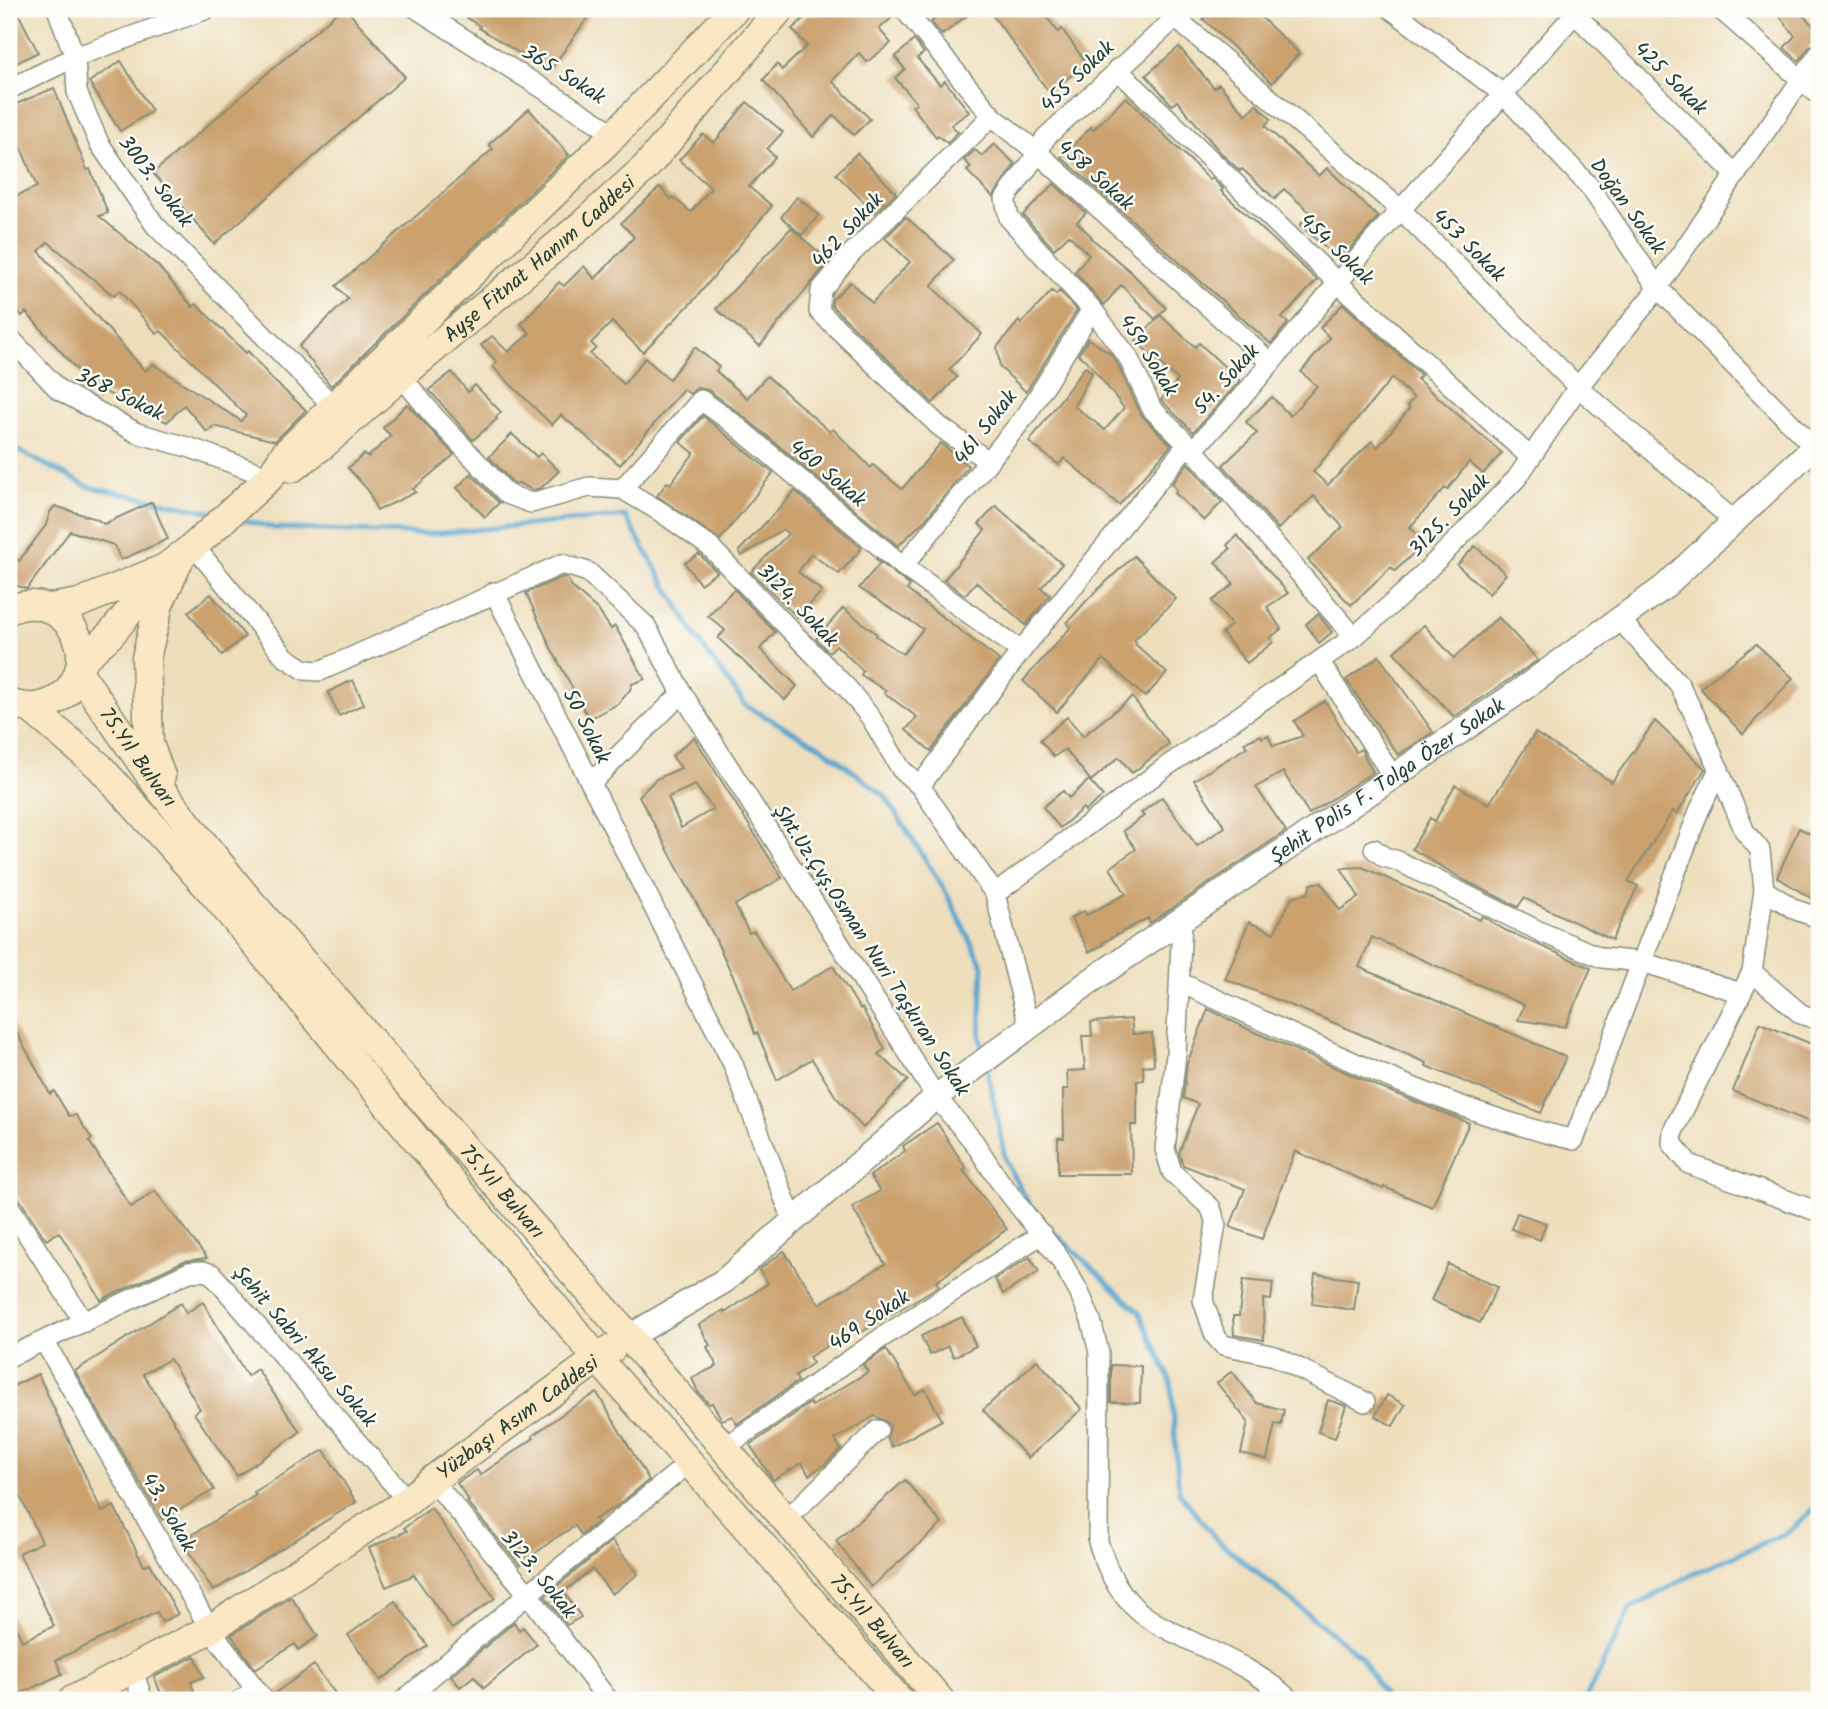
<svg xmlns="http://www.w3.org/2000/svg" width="1828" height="1709" viewBox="0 0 1828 1709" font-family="Kalam,sans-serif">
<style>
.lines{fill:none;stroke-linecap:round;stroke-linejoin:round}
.stream{stroke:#57a8d1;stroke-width:5}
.building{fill:#cba16e;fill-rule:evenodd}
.service-casing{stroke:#868e78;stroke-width:12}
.minor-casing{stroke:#868e78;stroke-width:22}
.tertiary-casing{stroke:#868e78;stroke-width:27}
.secondary-casing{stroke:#868e78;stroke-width:31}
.service{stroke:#fff;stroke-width:10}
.minor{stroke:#fff;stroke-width:19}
.tertiary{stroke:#fff;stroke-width:24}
.secondary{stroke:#fbe7c3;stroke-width:28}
.labels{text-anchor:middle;stroke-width:5;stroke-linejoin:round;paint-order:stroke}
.street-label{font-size:21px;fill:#1f3d34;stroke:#fdfcf7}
</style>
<rect width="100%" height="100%" fill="#fdfcf7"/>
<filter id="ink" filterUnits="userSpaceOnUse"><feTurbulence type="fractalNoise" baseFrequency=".0143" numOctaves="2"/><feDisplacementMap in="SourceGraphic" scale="14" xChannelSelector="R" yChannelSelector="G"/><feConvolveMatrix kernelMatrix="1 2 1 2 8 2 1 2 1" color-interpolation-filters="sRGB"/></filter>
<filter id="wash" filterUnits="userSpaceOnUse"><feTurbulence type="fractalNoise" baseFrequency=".00686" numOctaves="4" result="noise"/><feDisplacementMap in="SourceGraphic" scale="28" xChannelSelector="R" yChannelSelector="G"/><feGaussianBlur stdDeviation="1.57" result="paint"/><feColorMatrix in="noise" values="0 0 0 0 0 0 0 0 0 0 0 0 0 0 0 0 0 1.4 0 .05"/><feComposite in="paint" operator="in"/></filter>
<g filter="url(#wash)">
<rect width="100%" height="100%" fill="#eedebc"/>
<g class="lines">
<g class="stream">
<path d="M9,446L89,487L217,513"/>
<path d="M240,519L274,528L430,534L625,516L698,640L746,706L823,748L885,796L944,889L983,966L980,1036L983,1051"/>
<path d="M987,1068L1006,1162L1031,1207"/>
<path d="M1039,1218L1139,1312L1171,1382L1179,1492L1218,1541L1361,1657L1383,1693L1384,1700"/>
<path d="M1585,1700L1630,1609L1691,1575L1790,1531L1819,1504"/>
</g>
</g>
<g id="blocks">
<g class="building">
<path d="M9,9H16L38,52L9,67Z"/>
<path d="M341,9H346L405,77L214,244L153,173Z"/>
<path d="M453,9H594L551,69L519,53L479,28L480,26Z"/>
<path d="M821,9H892L894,16L879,29L891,43L867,62L859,53L832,81L870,119L854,135L834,115L813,137L763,80L777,64L782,70L807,46L792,29L811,12L814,16Z"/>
<path d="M926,9H975L942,35L931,22L934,20Z"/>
<path d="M988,9H1041L1058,32L1062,29L1087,64L1049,92Z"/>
<path d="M1212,9H1252L1299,53L1272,83L1203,19Z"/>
<path d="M1774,9H1796L1819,31V42L1809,47L1800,60H1798L1784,48L1795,36Z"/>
<path d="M914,40L924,53L917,58L940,85L945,81L969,112L951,125L958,132L947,143L938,135L936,137L912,106L917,103L895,78L905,69L895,57Z"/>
<path d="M1179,47L1214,88L1219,84L1246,115L1256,104L1271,119L1265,126L1319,176L1327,168L1378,217L1340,261L1300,225L1311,213L1284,189L1275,199L1242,169L1240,171L1220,152L1177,101L1172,105L1146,75Z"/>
<path d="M121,61L152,111L120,131L89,82Z"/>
<path d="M54,88L87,170L90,169L108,213L99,216L158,266L193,307L196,304L246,353L248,351L273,380L306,410L275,441L214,426L207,432L184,405L167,422L105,392L100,396L26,312L22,316L9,302V199L37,187L9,118V107ZM48,242L114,296L119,290L157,334L161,331L246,415L241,421L153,364L145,371L39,251Z"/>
<path d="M1126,97L1210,180L1212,178L1223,189L1221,191L1317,280L1282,318L1288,323L1271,344L1061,157L1091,127L1093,130Z"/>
<path d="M747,102L783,132L767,149L775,157L749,187L772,206L695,299L643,352L612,322L591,343L596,348L590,354L624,384L645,358L669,379L695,347L719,367L716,371L747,398L767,376L830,432L833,429L871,468L873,465L902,489L941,443L968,466L925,520L898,546L742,415L708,390L697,388L690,394L683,389L620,465L561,415L552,425L493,367L497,362L481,345L492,336L508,352L530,333L521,324L559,282L564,286L584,266L595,279L634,237L621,223L660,187L671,199L673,197L691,212L711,188L679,160L703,134L714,143Z"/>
<path d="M529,109L569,155L331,386L299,346L348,299L336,286L493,149L489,144Z"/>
<path d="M994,144L1015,164L993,197L967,171L971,167L964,160L975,150L982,156Z"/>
<path d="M857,153L896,193L875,213L836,174Z"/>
<path d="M1054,184L1086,213L1077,222L1092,237L1091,238L1131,272L1166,308L1155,319L1121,285L1104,305L1075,272L1089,255L1069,235L1054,249L1023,215Z"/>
<path d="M797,197L819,215L802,235L781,217Z"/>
<path d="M906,217L954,260L931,286L982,334L949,370L957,377L933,403L832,306V300L850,282L872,303L910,262L885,238Z"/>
<path d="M791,228L829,261L760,346L716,309Z"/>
<path d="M1052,291L1056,295L1059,291L1077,310L1026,392L1000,367L997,347L1019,321L1021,324Z"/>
<path d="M1343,304L1421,375L1417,379L1502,453L1483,474L1469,462L1447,490L1445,488L1410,527L1424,543L1395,571L1391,567L1351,605L1308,560L1343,527L1314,496L1278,529L1223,465L1257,433L1246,422L1272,397L1290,416L1317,386L1301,372L1330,338L1320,328ZM1392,378L1414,398L1407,406L1410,408L1378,447L1372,441L1328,485L1313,472Z"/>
<path d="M1160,315L1195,347L1199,343L1240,381L1193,432L1161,400L1178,380L1136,341Z"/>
<path d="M1088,339L1110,353L1117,363L1141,415L1171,445L1119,505L1064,458L1059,465L1029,442L1085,367L1092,372L1074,406L1105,430L1124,408L1086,360L1078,355Z"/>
<path d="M452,372L468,392L475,385L501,412L496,417L497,419L473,440L429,390Z"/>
<path d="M407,404L454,455L413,489L416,492L377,511L368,490L348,468L364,454L368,457L391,436L383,428Z"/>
<path d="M703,416L773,473L720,540L657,496L667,482L670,484L694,453L680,442Z"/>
<path d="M512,434L537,457L541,453L559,471L541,488L532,490L519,483L514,484L489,457Z"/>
<path d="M1188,463L1222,502L1204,521L1175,493L1177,490L1172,484Z"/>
<path d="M471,474L499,503L485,517L457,488Z"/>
<path d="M795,491L862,548L839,574L811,554L798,572L822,591L798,618L751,572L788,534L783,529L742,556L739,551Z"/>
<path d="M152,502L168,539L121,560L114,545L70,531L27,589L18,586L9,579V553L19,561L46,525L50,512L55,506L96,519L104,524Z"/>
<path d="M996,506L1062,564L1041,588L1050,595L1026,625L976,582L965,595L944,580L985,530L979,524Z"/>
<path d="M1237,535L1288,593L1267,607L1281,629L1270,638L1273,642L1247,663L1222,633L1231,625L1212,601L1234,584L1215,562L1230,549L1227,545Z"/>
<path d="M1475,546L1506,574L1489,594L1457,565Z"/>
<path d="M699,554L717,572L700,584L685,563Z"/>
<path d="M1134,556L1176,599L1134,640L1136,642L1135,644L1167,673L1145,697L1103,659L1057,712L1023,681L1071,627L1067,623L1088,599Z"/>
<path d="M875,558L910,586L907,590L999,660L931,751L906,730L917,717L884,693L886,691L861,675L863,671L836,645L829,652L816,639L843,608L877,634L876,636L903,654L923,629L859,588L880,563Z"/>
<path d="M563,577L567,578L573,588L598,610L611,629L615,626L645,679L632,684L630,690L618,704L589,719L551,648L526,593Z"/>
<path d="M734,589L775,632L760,649L797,686L785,700L718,638L725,630L708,616Z"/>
<path d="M211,594L245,636L222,655L188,612Z"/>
<path d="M1318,614L1332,632L1319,643L1306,624Z"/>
<path d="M1498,617L1538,660L1454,717L1394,652L1424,625L1454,658Z"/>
<path d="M1756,644L1793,678L1743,734L1700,688Z"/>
<path d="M1379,656L1433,732L1398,755L1346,680Z"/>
<path d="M353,680L364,704L339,716L328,692Z"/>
<path d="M1132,697L1169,744L1132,773L1119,757L1091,781L1065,749L1054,757L1040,740L1067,717L1083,736Z"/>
<path d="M1325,701L1356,752L1361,749L1373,772L1309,814L1283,772L1256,787L1286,831L1150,923L1148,918L1102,943L1103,945L1089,952L1071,918L1084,911L1087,915L1126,894L1110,868L1136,849L1123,831L1144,816L1141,813L1162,797L1197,846L1225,827L1194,780L1247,747L1244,743L1261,735L1262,738L1268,735L1273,746L1303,736L1294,721Z"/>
<path d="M1655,721L1705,769L1677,814L1673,811L1628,881L1638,886L1612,940L1524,898L1518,907L1466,881L1412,849L1430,818L1435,821L1455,785L1489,804L1535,733L1612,782Z"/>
<path d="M694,737L782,878L735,905L749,933L754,931L790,991L833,966L860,1009L862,1008L885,1049L878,1054L908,1080L863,1128L836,1097L812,1059L777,1080L757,1032L755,1034L739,989L714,936L639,796L656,779L681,768L672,756ZM695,785L713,809L681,828L668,797Z"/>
<path d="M1089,780L1103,796L1085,811L1083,808L1060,828L1043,807L1063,791L1069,798Z"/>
<path d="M1799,828L1819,838V903L1777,877Z"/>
<path d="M1362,867L1480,920L1482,916L1505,930L1591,968L1565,1027L1518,1020L1524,1005L1372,937L1359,967L1566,1057L1541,1113L1426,1066L1427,1063L1325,1019L1225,979L1249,922L1274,933L1292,897L1308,893L1311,884L1321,882L1340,910L1359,897L1341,868Z"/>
<path d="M1208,1009L1248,1029L1381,1088L1469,1123L1432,1207L1384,1187L1383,1189L1295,1151L1262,1239L1230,1227L1245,1189L1183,1165L1179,1153L1198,1104L1183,1098L1187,1064Z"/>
<path d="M9,1018L50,1094L54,1091L69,1116L76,1115L92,1139L89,1141L131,1207L155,1191L207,1258L184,1261L101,1300L59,1232L46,1240L9,1183Z"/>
<path d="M1131,1019L1133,1034L1152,1033L1154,1065L1143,1066L1144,1080L1137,1081V1125H1131L1132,1174H1058V1138H1064L1063,1089H1068L1067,1071L1085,1070L1082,1036H1092L1091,1022Z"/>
<path d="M1760,1023L1819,1047V1104L1812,1123L1733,1091Z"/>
<path d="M937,1123L966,1168L963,1170L1007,1229L936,1282L939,1286L860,1333L857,1328L809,1357L813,1363L795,1376L798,1381L737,1424L732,1416L722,1420L712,1403L709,1404L698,1392L692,1378L717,1366L707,1347L710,1345L699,1325L724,1310L725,1313L768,1283L759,1270L784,1251L819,1304L885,1264L852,1207L880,1191L870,1176L905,1151L903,1146Z"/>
<path d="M1517,1213L1546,1223L1540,1240L1511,1229Z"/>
<path d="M1030,1257L1039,1272L1003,1294L995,1279Z"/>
<path d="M1448,1264L1497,1287L1480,1323L1431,1300Z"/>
<path d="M1315,1274L1358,1280L1354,1310L1312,1304Z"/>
<path d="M1243,1280L1273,1283L1271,1300L1263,1299L1264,1340L1234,1335L1233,1316H1239Z"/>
<path d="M203,1302L247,1376L257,1369L300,1432L237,1476L194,1413L200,1409L170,1359L143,1374L171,1417L214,1490L162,1520L75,1371L181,1303L186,1313Z"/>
<path d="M962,1317L976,1346L954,1357L948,1346L930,1355L921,1336Z"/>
<path d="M886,1349L915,1395L925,1389L942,1420L892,1447L887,1438L890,1426L886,1421L875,1416L835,1439L841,1449L824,1465L809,1475L802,1463L773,1480L750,1445L810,1403L812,1406L868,1372L863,1365Z"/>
<path d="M1037,1360L1082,1409L1028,1458L983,1410Z"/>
<path d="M1111,1365L1141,1366L1140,1403L1111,1402Z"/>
<path d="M1232,1371L1257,1403L1284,1410L1281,1425L1275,1424L1267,1460L1241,1453L1248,1422L1217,1383Z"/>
<path d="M38,1374L102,1512L114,1506L144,1566L150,1563L178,1614L162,1622L157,1612L56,1660L62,1674L9,1699V1611L22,1641L54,1626L19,1553L42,1542L9,1473V1388Z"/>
<path d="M597,1393L649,1480L617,1506L595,1519L597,1522L581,1535L575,1526L554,1539L520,1565L467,1502L469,1501L457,1483L477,1470L480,1475L534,1438L532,1436L568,1410Z"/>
<path d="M1387,1395L1405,1405L1393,1426L1375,1416Z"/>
<path d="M1328,1400L1346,1406L1335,1438L1318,1432Z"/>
<path d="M324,1450L356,1502L213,1591L182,1541L256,1495L254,1492Z"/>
<path d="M905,1480L942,1524L871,1587L836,1541Z"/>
<path d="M431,1508L495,1598L452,1629L414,1575L386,1587L369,1548L407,1531L404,1528Z"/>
<path d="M612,1541L638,1574L612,1594L592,1569L564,1592L581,1617L567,1625L545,1596Z"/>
<path d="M291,1597L318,1636L298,1650L295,1644L255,1669L231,1635Z"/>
<path d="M395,1601L428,1646L381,1680L348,1635Z"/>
<path d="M514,1622L519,1630L523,1627L537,1644L484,1688L474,1676L460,1687L451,1676Z"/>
<path d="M195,1656L204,1677L191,1682L196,1697L187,1700H164L154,1677Z"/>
<path d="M314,1665L340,1700H276L274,1694Z"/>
</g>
</g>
</g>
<g filter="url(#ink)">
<use href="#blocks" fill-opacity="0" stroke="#868e78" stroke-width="2"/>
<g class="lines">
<g class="service-casing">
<path id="service" d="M232,1700L253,1686"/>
</g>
<g class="minor-casing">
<g id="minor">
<path d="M57,9L75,57L77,92L99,143L155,225L334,407"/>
<path d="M417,9L615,134"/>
<path d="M904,9L992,116L1038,153L1271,363"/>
<path d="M1185,9L1045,138L1038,153L1005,199L1009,218L1092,309L1128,357L1152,409L1198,455L1354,637"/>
<path d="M1391,9L1503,94L1590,187L1657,287L1814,447"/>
<path d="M1720,9L1819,95"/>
<path d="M1166,10L1401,210L1578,387L1734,521"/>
<path d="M1575,14L1736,175"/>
<path d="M1117,69L1339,284L1530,457"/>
<path d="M9,89L75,57L207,9"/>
<path d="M9,337L59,390L137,433L191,448L270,477"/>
<path d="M401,376L433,415L507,494L531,503L589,487L622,489L661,512L710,547L804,644L848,689L871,718L901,769L920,786L995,894L1029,1027"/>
<path d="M988,461L939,426L819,311L821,290L852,253L992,116"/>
<path d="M622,489L701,400L734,424L903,566L1021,651"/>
<path d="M194,546L285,657L305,670L320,671L562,564L588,572L646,626L682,693L936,1097L974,1142L998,1179L1060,1259L1079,1292L1091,1320L1099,1353L1098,1542C1106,1566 1115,1588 1134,1607C1148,1621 1171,1631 1189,1640C1224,1657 1261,1673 1290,1700"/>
<path d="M903,566L1027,414L1092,309"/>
<path d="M494,592L733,1064L793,1221"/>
<path d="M1619,619L1679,684L1701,728L1745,832L1760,850L1764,890L1752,972L1673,1131L1672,1143L1689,1164L1819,1212"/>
<path d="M1320,662L1393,777"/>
<path d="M591,783L682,693"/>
<path d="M920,786L1021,651L1183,450H1193L1249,389L1371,243L1579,9"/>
<path d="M1374,849L1384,857L1398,861L1541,932L1602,958L1642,962L1741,993"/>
<path d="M1764,890L1796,910L1819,918"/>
<path d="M995,894L1167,766L1354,637L1403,594L1447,550L1517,478L1578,387L1651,297L1819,54"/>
<path d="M1182,920L1176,1055L1165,1149L1172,1172L1211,1208L1216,1224L1203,1300L1215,1336L1223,1345L1275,1356L1365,1402"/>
<path d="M1752,972L1801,1014L1819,1020"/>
<path d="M1181,983C1309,1041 1437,1108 1574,1140L1699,811L1719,769"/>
<path d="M9,1206L84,1322"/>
<path d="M44,1341L210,1629L264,1700"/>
<path d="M9,1357L189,1272L203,1271L212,1274L408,1501"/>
<path d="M724,1448L881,1338L1042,1234"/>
<path d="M432,1480L528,1594L608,1700"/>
<path d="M786,1520L878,1430"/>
<path d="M132,1668L143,1700"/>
<path d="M404,1700L528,1594L689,1463"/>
</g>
</g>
<g class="tertiary-casing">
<g id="tertiary">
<path id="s1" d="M629,1337L724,1281L936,1097L1089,982L1514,695L1663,588L1819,442"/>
</g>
</g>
<g class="secondary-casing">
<g id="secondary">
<path id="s2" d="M292,468L324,444L401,376L583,224L646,167L780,9"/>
<path d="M50,608L79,603L165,568L194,546L270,477L285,454L615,134L735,9"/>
<path d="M9,610C24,603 41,603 55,612C110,647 70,726 9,703"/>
<path d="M81,661L111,634L163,571"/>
<path id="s3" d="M79,673L157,785L241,891L629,1337L940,1700"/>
<path d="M30,708L99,766L213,893L597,1358L899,1700"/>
<path d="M161,776L149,744L146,658L159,604L180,558"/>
<path id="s4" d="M73,1700L210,1629L408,1501L432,1480L611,1349"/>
</g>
</g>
<use href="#service" class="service"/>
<use href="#minor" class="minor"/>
<use href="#tertiary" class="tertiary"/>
<use href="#secondary" class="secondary"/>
</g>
</g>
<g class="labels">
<g class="street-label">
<text transform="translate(564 74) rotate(32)" y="7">365 Sokak</text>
<text transform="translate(1077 76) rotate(-44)" y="7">455 Sokak</text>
<text transform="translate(1671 78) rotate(45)" y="7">425 Sokak</text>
<text transform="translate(1096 175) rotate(42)" y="7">458 Sokak</text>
<text transform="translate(156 181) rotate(53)" y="7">3003. Sokak</text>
<text transform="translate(1628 206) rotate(54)" y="7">Doğan Sokak</text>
<text transform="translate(847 230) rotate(-47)" y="7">462 Sokak</text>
<text transform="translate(1469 245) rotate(45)" y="7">453 Sokak</text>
<text transform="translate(1337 249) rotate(44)" y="7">454 Sokak</text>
<text dy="7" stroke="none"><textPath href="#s2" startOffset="324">Ayşe Fitnat Hanım Caddesi</textPath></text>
<text transform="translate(1149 355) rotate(58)" y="7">459 Sokak</text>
<text transform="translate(1226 379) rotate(-48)" y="7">54. Sokak</text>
<text transform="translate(120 394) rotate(26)" y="7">368 Sokak</text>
<text transform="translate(985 427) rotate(-52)" y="7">461 Sokak</text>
<text transform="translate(828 473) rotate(40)" y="7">460 Sokak</text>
<text transform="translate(1449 515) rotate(-46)" y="7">3125. Sokak</text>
<text transform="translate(798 605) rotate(46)" y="7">3124. Sokak</text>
<text transform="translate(587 726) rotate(63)" y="7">50 Sokak</text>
<text dy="7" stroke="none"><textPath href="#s3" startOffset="103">75.Yıl Bulvarı</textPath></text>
<text dy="7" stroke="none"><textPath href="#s1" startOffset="942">Şehit Polis F. Tolga Özer Sokak</textPath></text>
<text transform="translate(872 950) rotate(57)" y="7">Şht.Uz.Çvş.Osman Nuri Taşkıran Sokak</text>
<text dy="7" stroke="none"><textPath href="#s3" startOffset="670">75.Yıl Bulvarı</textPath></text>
<text transform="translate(869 1320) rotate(-34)" y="7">469 Sokak</text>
<text transform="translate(305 1346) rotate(49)" y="7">Şehit Sabri Aksu Sokak</text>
<text dy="7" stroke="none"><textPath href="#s4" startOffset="528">Yüzbaşı Asım Caddesi</textPath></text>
<text transform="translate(169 1512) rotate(60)" y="7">43. Sokak</text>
<text transform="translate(539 1574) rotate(51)" y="7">3123. Sokak</text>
<text dy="7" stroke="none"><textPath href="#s3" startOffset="1237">75.Yıl Bulvarı</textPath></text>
</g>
</g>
<rect width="1828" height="1709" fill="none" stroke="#fdfcf7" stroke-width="35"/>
</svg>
